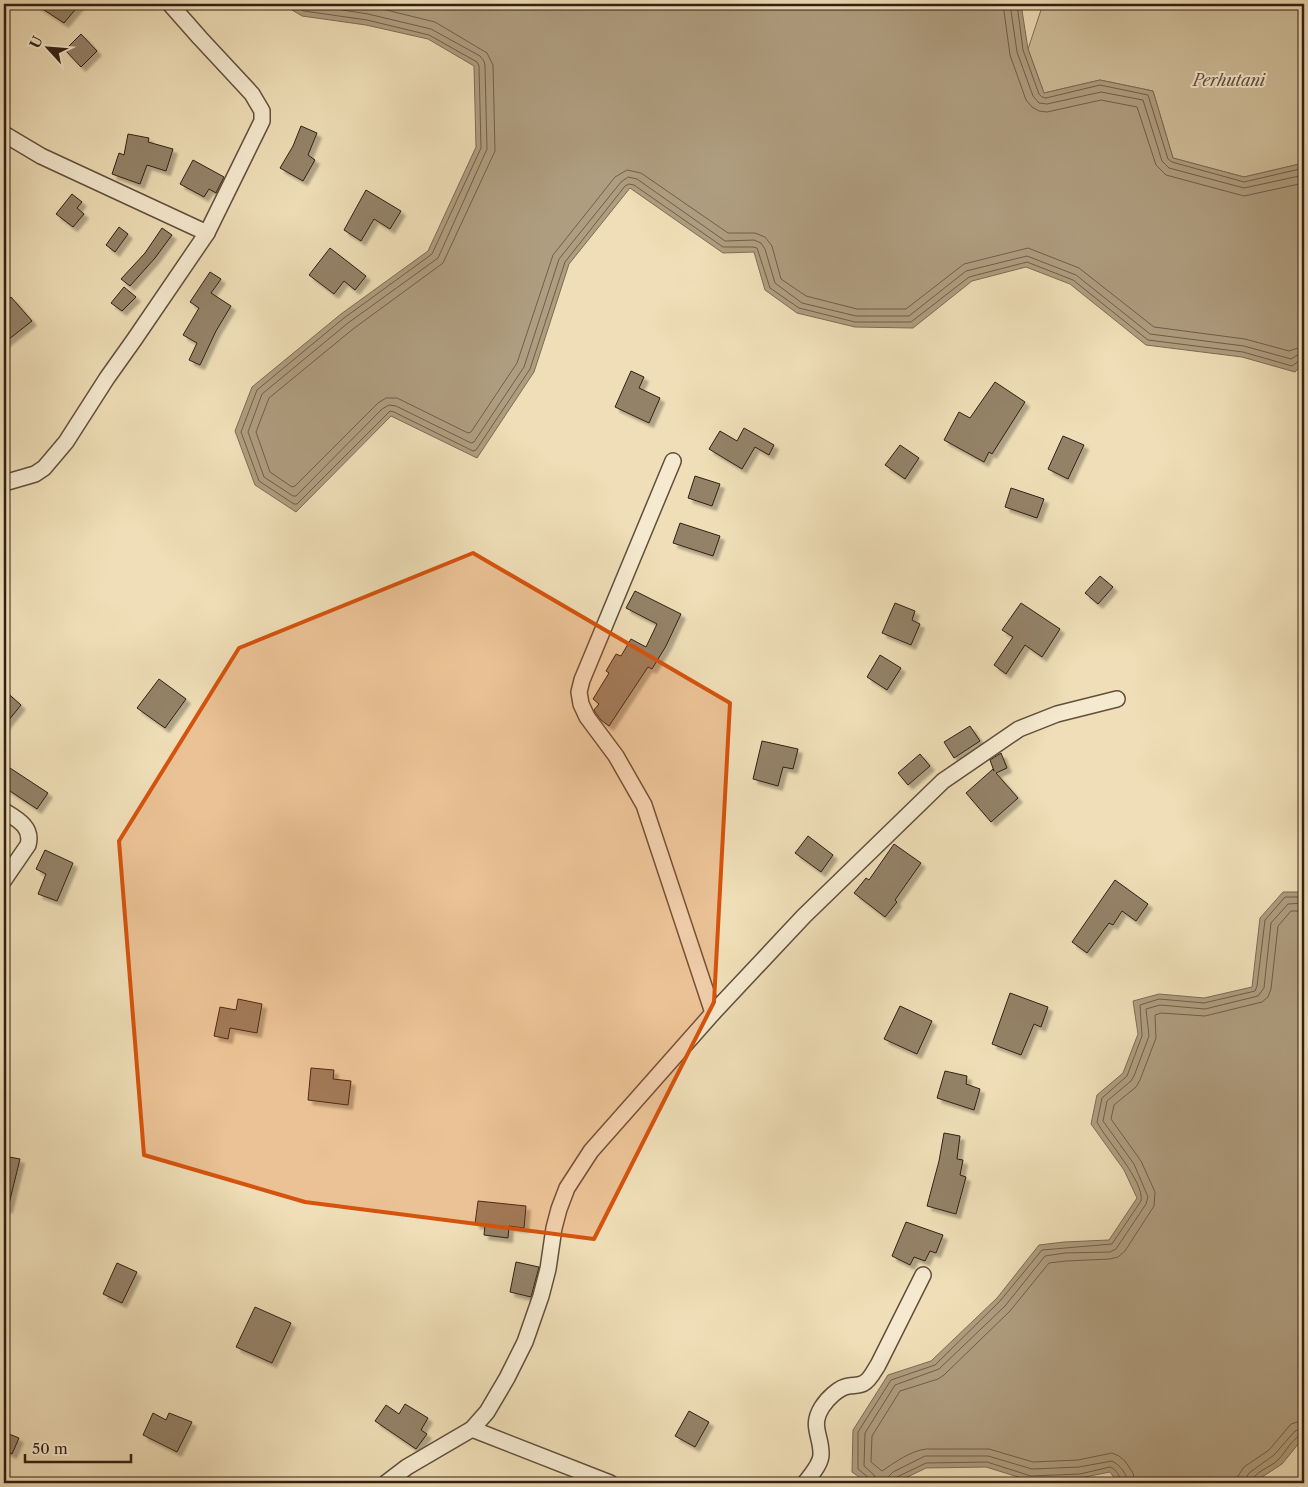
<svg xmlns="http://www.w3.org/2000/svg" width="1308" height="1487" viewBox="0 0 1308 1487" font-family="'Libre Caslon Text',serif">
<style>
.green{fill:#cfbe9b;stroke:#806e57}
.water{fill:#af9d7f;stroke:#7d6b54}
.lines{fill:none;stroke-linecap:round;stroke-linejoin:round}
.shore{stroke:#705e49;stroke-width:1}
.building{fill:#948268;stroke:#321f13;filter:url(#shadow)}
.minor-casing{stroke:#614f3c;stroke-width:18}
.minor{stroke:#f5ead0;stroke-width:15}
.marked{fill:#d6530d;fill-opacity:0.2;stroke:#d6530d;stroke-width:4;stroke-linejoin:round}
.labels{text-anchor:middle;stroke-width:4;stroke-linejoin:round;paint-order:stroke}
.park-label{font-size:16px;font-style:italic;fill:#614f3c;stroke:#f5ead0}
</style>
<defs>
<filter id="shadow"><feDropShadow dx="4.5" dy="4.5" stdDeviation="1" flood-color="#0004"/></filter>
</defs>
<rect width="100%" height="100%" fill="#efdeb7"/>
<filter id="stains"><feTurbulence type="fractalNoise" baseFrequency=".004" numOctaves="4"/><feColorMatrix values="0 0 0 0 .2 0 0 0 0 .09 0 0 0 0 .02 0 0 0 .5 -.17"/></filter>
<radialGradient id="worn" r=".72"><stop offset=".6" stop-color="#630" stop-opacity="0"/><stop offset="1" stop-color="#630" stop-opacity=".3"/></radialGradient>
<path class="green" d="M1043,4H1304V163L1244,177L1173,158L1153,91L1100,80L1044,93L1028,49Z"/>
<g class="water">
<path d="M282,4H1021L1028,49L1044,93L1100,80L1153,91L1173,158L1244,177L1304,163V363L1295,372L1242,357L1146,345L1070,284L1026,267L972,281L913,328L855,327L797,313L765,290L754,252L723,253L630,188L569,264L534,372L477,458L391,416L296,512L255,485L235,431L252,387L341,314L428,251L476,147L474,66L428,39L366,25L302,16Z"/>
<path d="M1283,892H1304V1437L1282,1464L1253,1483H1118L1110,1472L1080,1478L1031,1481L986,1467L926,1468L895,1483H868L852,1472L853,1430L888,1375L931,1361L997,1298L1039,1245L1064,1242L1109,1240L1137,1198L1124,1170L1091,1124L1097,1095L1123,1073L1138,1034L1133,1001L1159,994L1204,998L1252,987L1260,918Z"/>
</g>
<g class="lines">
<g class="shore">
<path d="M292,4L304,11L367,20L429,35L477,62L479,66L481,148L432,254L344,318L257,390L241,432L259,481L294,504H297L390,411L394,412L473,451L476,450L530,369L565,262L625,186L629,184L634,185L723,247H753L757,248L770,288L799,308L855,322H911L969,277L1027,262L1073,280L1148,340L1243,352L1292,366L1300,360H1304"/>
<path d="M304,4L368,14L431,29L480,56L484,61L485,66L487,149L438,258L348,323L262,394L248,432L264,477L293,496H296L382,409L389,405L396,406L471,443L474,442L524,367L559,259L621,182L628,177L637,179L725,241L754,240L761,243L765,249L775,283L802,303L856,316H909L966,271L1027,256L1076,275L1150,334L1244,346L1291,359L1299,354L1304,353"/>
<path d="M352,4L370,6L435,22L487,53L493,65L495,151L443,263L353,329L269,398L256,432L270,472L292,487L295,486L378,403L386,398H397L468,433L471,432L517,363L553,255L615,177L627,170L641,173L728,233H755L765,237L772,246L781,279L806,296L857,309H906L964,264L1028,248L1079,268L1154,327L1245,339L1289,351L1304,346"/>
<path d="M1003,4L1010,55L1026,100L1032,107L1039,111L1047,112L1101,100L1137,107L1156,165L1166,175L1244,196L1304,183"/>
<path d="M1010,4L1017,52L1033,96L1039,103L1047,104L1101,92L1143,100L1162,161L1169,168L1244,188L1304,175"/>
<path d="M1017,4L1023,50L1039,94L1042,97L1046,98L1100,85L1148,95L1168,159L1172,162L1244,182L1304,168"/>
<path d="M870,1483L869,1478L858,1469V1432L891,1380L935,1365L1000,1301L1042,1250L1112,1244L1141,1201C1145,1182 1106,1140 1097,1122L1102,1098L1127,1076L1142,1036L1140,1005L1159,999L1204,1003L1255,991L1257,986L1265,920L1285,897H1304"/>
<path d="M876,1483L874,1475L864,1466L865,1433L895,1385L939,1369L1005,1306L1045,1256L1065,1253L1110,1252L1116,1249L1146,1204L1148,1197L1134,1164L1103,1121L1107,1101L1131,1081L1134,1076L1149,1036L1146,1009L1160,1005L1205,1009L1258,996L1264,988L1271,923L1288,904L1304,903"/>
<path d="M888,1483L889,1476L893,1472L925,1456H988L1032,1469L1079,1467L1112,1461C1120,1465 1127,1474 1128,1483"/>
<path d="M894,1483L897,1477L926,1463L987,1462L1031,1476L1080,1474L1110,1467C1116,1469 1121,1477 1121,1483"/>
<path d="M1135,1483L1133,1473L1125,1461L1119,1456L1112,1453L1078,1460L1033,1462L989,1449H926C910,1451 894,1463 882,1471L871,1462L872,1436L900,1391L938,1379L944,1375L1010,1311L1049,1263L1066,1261L1110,1259L1118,1257L1125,1251L1154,1206L1155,1192L1141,1161L1111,1119L1114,1105L1136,1087L1140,1080L1156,1038L1155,1015L1161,1013L1205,1016L1262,1002L1268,997L1271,989L1278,926L1291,911H1304"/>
<path d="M1237,1483L1238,1476L1244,1467L1269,1450L1291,1424L1304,1420"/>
<path d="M1245,1483L1246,1478L1249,1473L1274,1455L1295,1431L1304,1428"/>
<path d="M1251,1483C1253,1472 1271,1467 1278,1460C1286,1452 1293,1436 1304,1434"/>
</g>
</g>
<g class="building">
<path d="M35,4H80L64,23Z"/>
<path d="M81,34L97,51L81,67L65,50Z"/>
<path d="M301,126L317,133L308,155L315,160L303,181L280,168L293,146Z"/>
<path d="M128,134L149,138L148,142L173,149L166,171L147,165L140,184L112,174L119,153L124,155Z"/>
<path d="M193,160L224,177L216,193L209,189L204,197L180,184Z"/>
<path d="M366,190L401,211L390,229L374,219L361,241L344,230Z"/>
<path d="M72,194L82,202L77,208L84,214L73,227L56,214Z"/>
<path d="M119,227L128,234L115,252L106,245Z"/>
<path d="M162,228L172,235L155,258L130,286L121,279L145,253Z"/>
<path d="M330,248L366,276L355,290L344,281L334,294L309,275Z"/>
<path d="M210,272L221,279L211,293L231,306L216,331L200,365L189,360L197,343L183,335L199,308L190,302Z"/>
<path d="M124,287L136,297L122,311L111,303Z"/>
<path d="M11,297L32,321L4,343V304Z"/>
<path d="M631,371L644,377L639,388L660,398L649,423L615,407Z"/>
<path d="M995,382L1025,402L992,454L989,452L984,462L944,440L959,412L970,418Z"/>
<path d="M744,428L774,445L769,455L755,447L742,469L709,449L720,431L737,441Z"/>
<path d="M1063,436L1084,445L1068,479L1048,469Z"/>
<path d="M900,445L919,458L905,479L885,465Z"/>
<path d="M695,476L720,484L712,506L688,498Z"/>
<path d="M1011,488L1044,499L1037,518L1005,507Z"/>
<path d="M680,523L720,536L713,556L673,543Z"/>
<path d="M1100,576L1113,587L1098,604L1085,593Z"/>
<path d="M635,591L681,614L666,646L652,669L648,667L609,726L601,720L595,712L594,710L599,704L593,699L609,673L606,671L616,654L621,656L631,639L646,647L657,624L626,608Z"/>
<path d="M895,603L915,611L912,620L920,624L911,645L882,633Z"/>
<path d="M1021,603L1060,629L1042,657L1025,645L1006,674L994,665L1013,637L1002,630Z"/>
<path d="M880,655L901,668L887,690L867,677Z"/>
<path d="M159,679L186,699L165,728L137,708Z"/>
<path d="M4,690L21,705L4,726Z"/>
<path d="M970,726L980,741L954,758L944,742Z"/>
<path d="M762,741L798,749L793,769L783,767L778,786L753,779Z"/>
<path d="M1001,753L1007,768L996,773L1018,798L991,822L966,793L993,769L994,771L990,760Z"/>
<path d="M920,754L930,766L908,785L898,773Z"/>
<path d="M10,768L48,793L37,809L4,787V777Z"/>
<path d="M808,836L833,855L821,872L795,853Z"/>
<path d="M894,844L921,863L895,900L897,902L885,917L854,893L866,878L869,880Z"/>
<path d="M45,850L73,863L57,901L38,894L46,874L36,869Z"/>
<path d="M1115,880L1148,904L1136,921L1122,911L1113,925L1109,923L1087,953L1072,942Z"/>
<path d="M1010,993L1048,1007L1041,1027L1034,1024L1021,1055L992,1044Z"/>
<path d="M238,999L262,1004L257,1033L230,1028L228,1039L214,1036L220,1007L236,1010Z"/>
<path d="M900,1006L932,1021L917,1054L884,1039Z"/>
<path d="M311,1068L334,1070L333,1079L351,1081L348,1105L308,1100Z"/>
<path d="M945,1071L967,1076L966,1084L980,1089L974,1110L937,1098Z"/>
<path d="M944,1133L960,1136L957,1159L963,1160L960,1175L966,1177L956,1214L927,1206L939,1161Z"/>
<path d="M4,1156L20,1159L8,1208H4Z"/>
<path d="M478,1201L526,1206L524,1228L509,1226L508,1238L484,1235L485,1225L475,1224Z"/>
<path d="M906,1222L943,1235L936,1253L930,1251L925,1261L914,1257L910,1265L892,1256Z"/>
<path d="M516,1262L539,1267L531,1297L510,1292Z"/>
<path d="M117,1263L137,1272L122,1303L103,1294Z"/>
<path d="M255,1307L291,1323L272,1363L236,1347Z"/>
<path d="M405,1404L428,1418L421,1430L427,1434L416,1449L375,1421L386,1405L399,1414Z"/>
<path d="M689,1411L709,1422L695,1447L675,1436Z"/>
<path d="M153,1413L166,1420L169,1413L192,1422L177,1452L143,1435Z"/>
<path d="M9,1434L19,1438L12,1454L4,1450V1445Z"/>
</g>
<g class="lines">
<g class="minor-casing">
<g id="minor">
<path d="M4,134L41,156L207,233"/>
<path d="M673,461L582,680L579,692L581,704L587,717L616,756L644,805L713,1013"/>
<path d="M4,483L35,474L44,468L66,442L107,378L134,340L207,233L262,121V111L252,94L200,38L170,4"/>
<path d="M4,811C17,819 33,827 28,845L4,880"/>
<path d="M472,1429L610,1483"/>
<path d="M386,1483L407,1467L472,1429L487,1412L507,1378L525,1342L541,1296L548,1269L554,1228L559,1209L567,1188L591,1151L713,1013L804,916L943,781L1019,729L1057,714L1117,699"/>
<path d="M805,1483C811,1475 822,1463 821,1453C821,1435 810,1426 822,1407C827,1399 839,1387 849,1386C854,1385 859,1386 864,1383C870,1380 874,1371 878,1365L923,1275"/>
</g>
</g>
<use href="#minor" class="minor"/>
</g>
<path class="marked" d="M473,553L730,703L714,1002L594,1239L305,1202L144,1155L119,841L239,648Z"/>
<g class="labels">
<g class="park-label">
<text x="1229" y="86">Perhutani</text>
</g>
</g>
<rect width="1308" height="1487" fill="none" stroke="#efdeb7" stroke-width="20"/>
<rect x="5" y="5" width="1298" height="1477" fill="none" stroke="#321f13" stroke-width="2.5"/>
<rect x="10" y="10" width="1288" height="1467" fill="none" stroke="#321f13"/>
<g transform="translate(48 48) rotate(296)" stroke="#f5ead0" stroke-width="4" paint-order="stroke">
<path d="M0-4L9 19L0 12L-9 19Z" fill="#321f13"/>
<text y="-8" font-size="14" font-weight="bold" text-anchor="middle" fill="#321f13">U</text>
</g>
<path d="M25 1454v8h106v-8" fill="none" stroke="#321f13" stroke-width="2.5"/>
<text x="32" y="1454" font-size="15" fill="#321f13" stroke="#f5ead0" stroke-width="4" paint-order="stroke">50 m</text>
<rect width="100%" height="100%" filter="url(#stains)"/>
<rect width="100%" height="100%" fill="url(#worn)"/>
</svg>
